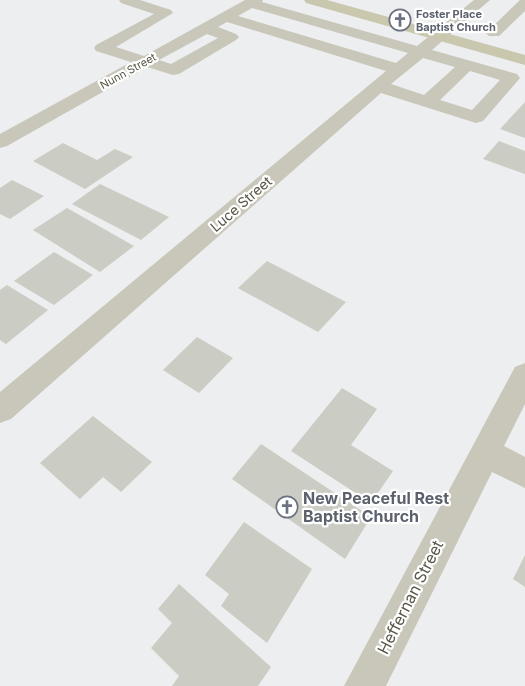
<svg xmlns="http://www.w3.org/2000/svg" width="525" height="686" viewBox="0 0 525 686" font-family="Inter,sans-serif">
<style>
.building{fill:#cbccc4}
.lines{fill:none;stroke-linecap:round;stroke-linejoin:round}
.minor{fill:#c8c7ba;fill-rule:evenodd}
.major{fill:#c9c8af;fill-rule:evenodd}
.labels{text-anchor:middle;stroke-width:4.5;stroke-linejoin:round;paint-order:stroke}
.far-worship-label{font-size:11px;font-weight:bold;fill:#5b616d;stroke:#fff;text-anchor:start}
.far-street-label{font-size:11px;fill:#585747;stroke:#fff}
.street-label{font-size:14px;fill:#585747;stroke:#fff}
.near-worship-label{font-size:16px;font-weight:bold;fill:#5b616d;stroke:#fff;text-anchor:start}
.near-street-label{font-size:16px;fill:#585747;stroke:#fff}
</style>
<rect width="100%" height="100%" fill="#edeeef"/>
<g class="building">
<path d="M525,102V138L500,129Z"/>
<path d="M499,141L525,151V174L483,159Z"/>
<path d="M63,143L97,160L115,149L133,157L85,189L33,161Z"/>
<path d="M12,180L44,196L10,219L0,214V188Z"/>
<path d="M100,184L169,217L141,240L72,204Z"/>
<path d="M67,208L134,246L100,272L33,230Z"/>
<path d="M54,252L93,275L54,305L14,281Z"/>
<path d="M267,261L346,302L318,332L238,288Z"/>
<path d="M7,285L48,310L6,344L0,340V290Z"/>
<path d="M197,337L233,358L199,393L163,370Z"/>
<path d="M342,388L377,409L351,445L393,471L371,503L291,451Z"/>
<path d="M93,416L152,462L121,492L103,477L80,499L40,463Z"/>
<path d="M261,444L371,517L345,559L232,479Z"/>
<path d="M244,522L312,569L267,643L221,606L229,594L205,575Z"/>
<path d="M525,555V587L513,579Z"/>
<path d="M179,584L271,667L258,686H172L179,676L151,648L172,623L158,609Z"/>
</g>
<g class="lines">
<g class="minor">
<path d="M119,0H140L171,10L173,13L116,47L144,56L245,0H263L262,2L417,46L474,0H490L432,50L517,74L520,78L483,121L476,123L381,93L11,419L0,423V392L386,71L227,22L218,27L236,34L239,37L236,40L179,74L173,75L147,67L7,146L0,148V134L131,62L96,51L94,48L96,45L154,14L121,3ZM252,8L408,53L396,63L238,16ZM207,34L218,38L171,64L159,60ZM423,58L455,67L424,95L391,84ZM470,71L500,80L472,110L440,100Z"/>
<path d="M520,0H525V11L499,36H489L486,33L489,30Z"/>
<path d="M525,363V404L504,446L525,457V488L492,472L386,686H344L515,367Z"/>
</g>
<path class="major" d="M304,0H327L525,55V65L306,3Z"/>
</g>
<defs>
<g id="church-ring" transform="scale(1.125)"><circle r="9.5" fill="#fff" stroke="#6b7280" stroke-width="1.5"/><path d="M-1.2-6h2.4v3.5h3.3v2.4h-3.3V6h-2.4V-.1h-3.3v-2.4h3.3Z" fill="#6b7280"/></g>
</defs>
<g fill-rule="evenodd">
<use href="#church-ring" x="400" y="20"/>
<use href="#church-ring" x="287" y="507"/>
</g>
<g class="labels">
<g class="far-worship-label">
<text x="416" y="18">Foster Place<tspan x="416" dy="13">Baptist Church</tspan></text>
</g>
<g class="far-street-label">
<text transform="translate(128 71) rotate(-29)" y="4">Nunn Street</text>
</g>
<g class="street-label">
<text transform="translate(241 204) rotate(-41)" y="5">Luce Street</text>
</g>
<g class="near-worship-label">
<text x="303" y="504">New Peaceful Rest<tspan x="303" dy="18">Baptist Church</tspan></text>
</g>
<g class="near-street-label">
<text transform="translate(410 597) rotate(-63)" y="6">Heffernan Street</text>
</g>
</g>
</svg>
